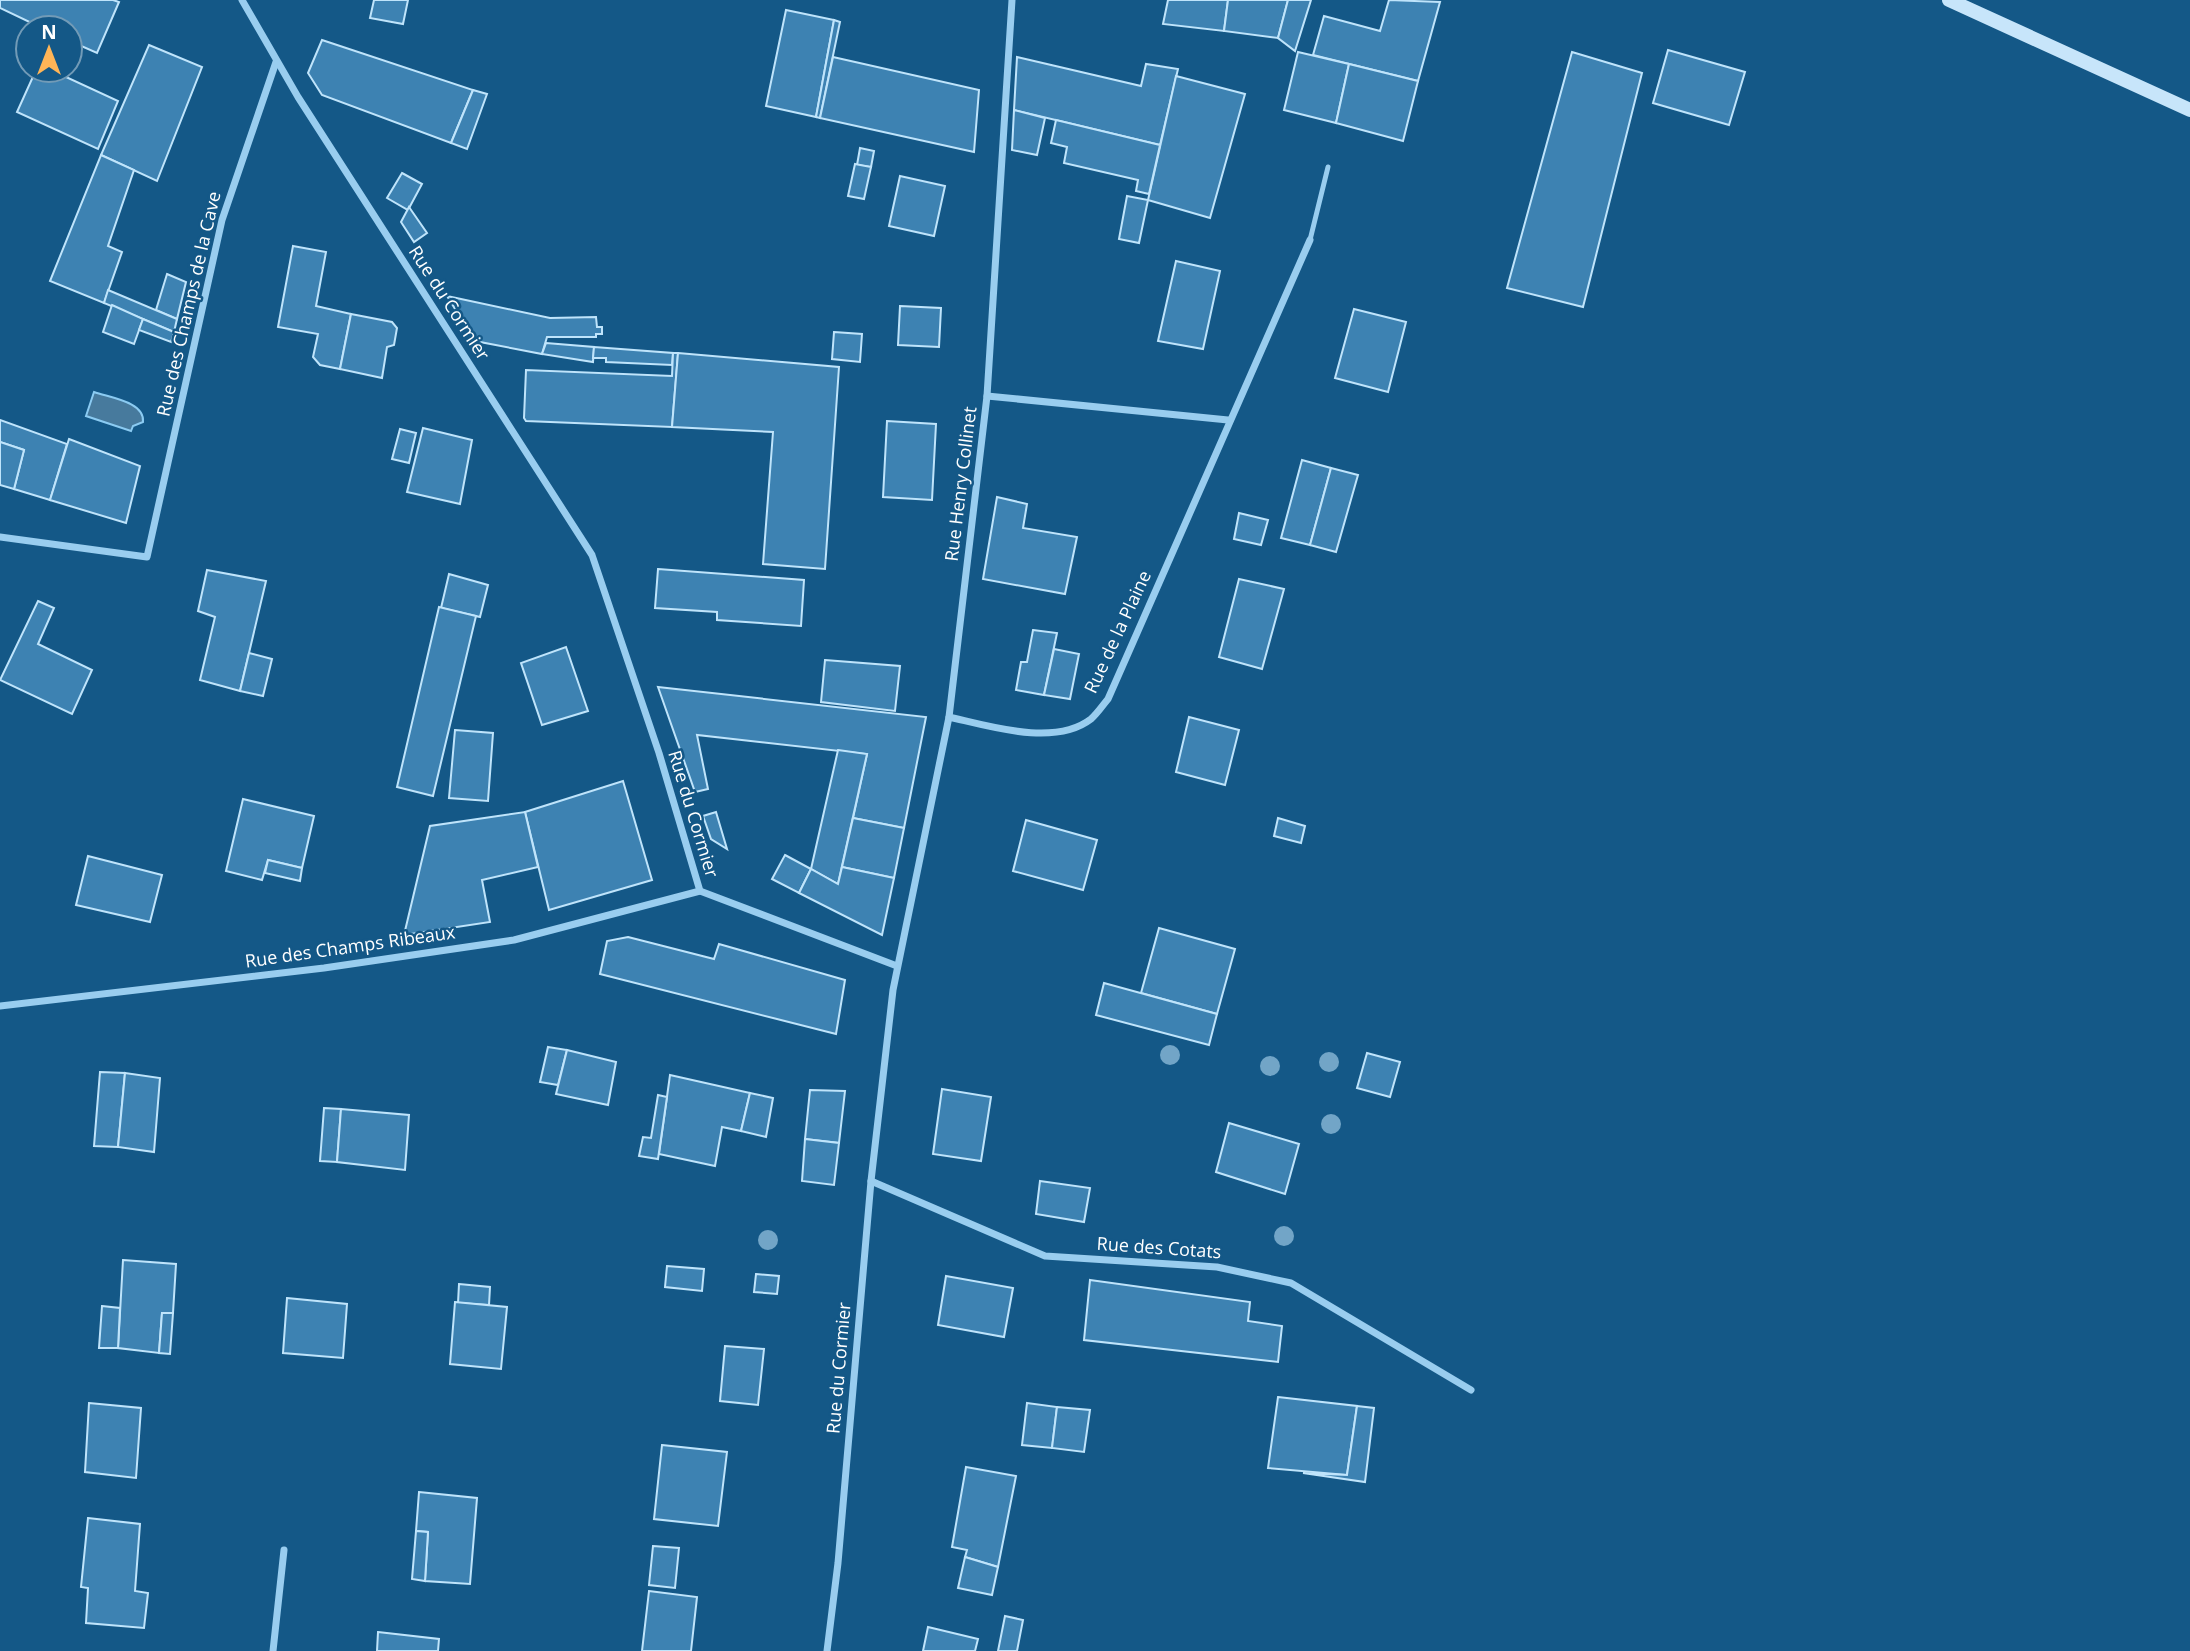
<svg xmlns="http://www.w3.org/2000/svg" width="2190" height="1651" viewBox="0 0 2190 1651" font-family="'Open Sans',sans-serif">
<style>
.water{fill:#477a9d;stroke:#8bcbf2;stroke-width:2}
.building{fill:#3d82b2;stroke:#bfe4fb;stroke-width:2}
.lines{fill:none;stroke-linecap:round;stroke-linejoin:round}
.lane{stroke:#99cdef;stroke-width:5}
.street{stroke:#99cdef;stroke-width:7}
.secondary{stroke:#c7e5fa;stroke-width:14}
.tree{fill:#72a5c7}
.labels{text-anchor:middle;stroke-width:5;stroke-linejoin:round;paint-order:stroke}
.street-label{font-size:18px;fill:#fff;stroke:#145887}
</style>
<rect width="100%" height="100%" fill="#145887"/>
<path class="water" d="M94,392C111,398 145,402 143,422L133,426L131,431L86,416Z"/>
<g class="building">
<path d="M0,0H113L119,2L97,53L70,41V28H42L0,8Z"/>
<path d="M374,0H408L403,24L370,18Z"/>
<path d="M1168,0H1228L1224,31L1163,24Z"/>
<path d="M1228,0H1288L1278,38L1224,31Z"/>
<path d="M1288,0H1311L1295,51L1278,38Z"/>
<path d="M1389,0L1440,2L1418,81L1313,55L1324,16L1380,31Z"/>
<path d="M786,10L834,20L816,117L766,106Z"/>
<path d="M834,20L840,22L820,118L816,117Z"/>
<path d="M322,40L473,90L451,143L322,95L308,73Z"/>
<path d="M149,45L202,67L157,181L101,155Z"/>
<path d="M1668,50L1745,72L1729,125L1653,103Z"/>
<path d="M1298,52L1349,64L1336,123L1284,110Z"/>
<path d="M1572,52L1642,73L1583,307L1507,288Z"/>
<path d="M833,57L979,90L974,152L820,118Z"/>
<path d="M1017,57L1141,86L1146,64L1178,69L1160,145L1014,110Z"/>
<path d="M1349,64L1418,81L1403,141L1336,123Z"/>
<path d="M36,70H51L118,101L98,149L17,112Z"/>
<path d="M1176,76L1245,94L1210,218L1148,200Z"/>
<path d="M473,90L487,94L467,149L451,143Z"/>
<path d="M1014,110L1045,118L1037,155L1012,150Z"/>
<path d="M1056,120L1160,145L1149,194L1136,191L1138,180L1064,163L1067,147L1051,143Z"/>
<path d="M860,148L874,151L871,167L857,165Z"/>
<path d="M101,155L134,170L108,246L122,252L104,303L50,281Z"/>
<path d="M855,164L871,167L864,199L848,196Z"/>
<path d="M402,173L422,184L408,210L387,198Z"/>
<path d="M900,176L945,186L934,236L889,226Z"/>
<path d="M1127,196L1148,200L1139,243L1119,239Z"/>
<path d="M409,207L427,233L414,242L401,222Z"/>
<path d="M293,246L326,252L316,306L351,314L340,369L320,365L313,357L318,334L278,327Z"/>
<path d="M1176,261L1220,271L1203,349L1158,341Z"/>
<path d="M167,274L186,282L177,319L156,310Z"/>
<path d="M108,290L177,319L174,332L104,303Z"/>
<path d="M447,296L550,318L596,317L597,327H602V334H596V337H547L542,354L475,341Z"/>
<path d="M112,305L143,319L134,344L103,332Z"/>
<path d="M900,306L941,308L939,347L898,345Z"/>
<path d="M1354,309L1406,322L1388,392L1335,378Z"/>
<path d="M351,314L392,322L397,328L394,345L387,347L382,378L340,369Z"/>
<path d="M143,319L174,332L171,342L139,330Z"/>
<path d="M834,332L862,334L860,362L832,359Z"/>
<path d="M546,343L594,347L593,362L542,354Z"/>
<path d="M594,347L673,353L672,365L606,362V358H593Z"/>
<path d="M673,353H678L672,427L526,421L524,418L526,370L672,376Z"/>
<path d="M678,353L839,367L825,569L763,564L773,432L672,427Z"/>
<path d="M0,420L67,444L50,500L14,489L24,450L0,442Z"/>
<path d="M887,421L936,424L932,500L883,497Z"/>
<path d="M423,428L472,440L460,504L407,492Z"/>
<path d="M400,429L416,433L409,463L392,459Z"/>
<path d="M69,439L140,466L126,523L50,500Z"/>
<path d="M0,442L24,450L14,489L0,485Z"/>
<path d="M1302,460L1331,468L1310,545L1281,538Z"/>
<path d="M1331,468L1358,475L1336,552L1310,545Z"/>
<path d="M997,497L1027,504L1023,528L1077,537L1065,594L983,579Z"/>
<path d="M1239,513L1268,520L1261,545L1234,539Z"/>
<path d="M658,569L804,580L801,626L717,620V612L655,608Z"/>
<path d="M207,570L266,581L240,691L200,680L215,617L198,611Z"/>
<path d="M449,574L488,585L480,617L441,608Z"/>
<path d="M1239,579L1284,589L1262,669L1219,657Z"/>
<path d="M38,601L54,608L38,644L92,670L72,714L0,680Z"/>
<path d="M439,607L476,616L433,796L397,787Z"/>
<path d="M1033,630L1057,633L1044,695L1016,690L1021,662H1027Z"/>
<path d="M566,647L588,711L542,725L521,663Z"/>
<path d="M1054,649L1079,654L1070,699L1044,695Z"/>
<path d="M249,653L272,659L263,696L240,691Z"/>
<path d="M825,660L900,666L895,711L821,702Z"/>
<path d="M658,687L926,717L904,828L853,818L867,754L697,735L708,789L695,792Z"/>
<path d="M1189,717L1239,730L1225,785L1176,772Z"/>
<path d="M455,730L493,733L488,801L449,798Z"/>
<path d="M838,750L867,754L838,884L811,869Z"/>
<path d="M623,781L652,880L549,910L525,812Z"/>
<path d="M243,799L314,816L302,868L268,860L262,880L226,871Z"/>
<path d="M525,812L538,867L482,880L490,922L404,935L430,826Z"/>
<path d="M716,812L727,849L711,839L703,816Z"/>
<path d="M853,818L904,828L894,878L842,867Z"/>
<path d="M1278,818L1305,826L1301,843L1274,836Z"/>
<path d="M1026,820L1097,840L1083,890L1013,871Z"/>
<path d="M785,855L811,869L799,893L772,879Z"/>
<path d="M88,856L162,875L150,922L76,905Z"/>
<path d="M268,860L302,868L300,881L265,873Z"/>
<path d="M842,867L894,878L882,935L799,893L811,869L838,884Z"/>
<path d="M1159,928L1235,949L1217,1014L1141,993Z"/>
<path d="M628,937L714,959L719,944L845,980L836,1034L600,974L607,941Z"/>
<path d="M1104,983L1217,1014L1209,1045L1096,1015Z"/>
<path d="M548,1047L567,1050L558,1085L540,1082Z"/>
<path d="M567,1050L616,1062L608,1105L556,1094Z"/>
<path d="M1367,1053L1400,1062L1390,1097L1357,1088Z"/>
<path d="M100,1072L125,1073L118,1147L94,1146Z"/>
<path d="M125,1073L160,1078L154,1152L118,1147Z"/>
<path d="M670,1075L750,1093L741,1131L722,1127L715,1166L659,1154Z"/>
<path d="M942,1089L991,1097L981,1161L933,1154Z"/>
<path d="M810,1090L845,1091L839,1143L805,1139Z"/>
<path d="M750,1093L773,1098L766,1137L741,1131Z"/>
<path d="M658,1095L667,1097L658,1159L639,1156L643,1137L651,1138Z"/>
<path d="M324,1108L341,1109L337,1162L320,1161Z"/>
<path d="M341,1109L409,1115L405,1170L337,1162Z"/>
<path d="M1229,1123L1299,1144L1285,1194L1216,1172Z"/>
<path d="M805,1139L839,1143L834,1185L802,1181Z"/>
<path d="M1040,1181L1090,1188L1084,1222L1036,1214Z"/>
<path d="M123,1260L176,1264L173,1313H162L159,1353L118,1348Z"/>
<path d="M667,1266L704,1269L702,1291L665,1287Z"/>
<path d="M756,1274L779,1276L777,1294L754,1292Z"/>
<path d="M946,1276L1013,1288L1004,1337L938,1325Z"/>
<path d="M1090,1280L1250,1302L1248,1321L1282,1326L1278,1362L1084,1340Z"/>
<path d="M459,1284L490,1287L489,1305L458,1303Z"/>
<path d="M287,1298L347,1304L343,1358L283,1353Z"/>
<path d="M455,1302L507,1307L501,1369L450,1364Z"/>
<path d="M102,1306L120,1308L118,1348H99Z"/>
<path d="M162,1313H173L170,1354L159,1353Z"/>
<path d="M725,1346L764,1349L758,1405L720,1401Z"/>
<path d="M1278,1397L1357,1406L1347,1475L1268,1468Z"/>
<path d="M89,1403L141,1408L136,1478L85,1472Z"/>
<path d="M1027,1403L1057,1407L1052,1448L1022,1445Z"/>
<path d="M1357,1406L1374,1408L1365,1482L1303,1473L1347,1475Z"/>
<path d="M1057,1407L1090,1410L1084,1452L1052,1448Z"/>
<path d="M662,1445L727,1452L718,1526L654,1519Z"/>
<path d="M966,1467L1016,1476L998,1567L965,1557L967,1550L952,1547Z"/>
<path d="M419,1492L477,1498L470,1584L425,1581L428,1532L416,1531Z"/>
<path d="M88,1518L140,1524L135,1591L148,1593L144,1628L86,1623L88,1588L81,1587Z"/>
<path d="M416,1531L428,1532L425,1581L412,1579Z"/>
<path d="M653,1546L679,1548L675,1588L649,1585Z"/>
<path d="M965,1557L998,1567L992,1595L958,1588Z"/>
<path d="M649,1591L697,1597L691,1651H642Z"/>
<path d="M1005,1616L1023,1620L1017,1651H998Z"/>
<path d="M928,1627L978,1639L975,1651H923Z"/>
<path d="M378,1632L439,1639L438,1651H377Z"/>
</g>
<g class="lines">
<path class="lane" d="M1310,240L1328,167"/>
<g class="street">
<path d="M242,0L298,97L592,555L659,753L700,891L897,966"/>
<path d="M987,396L1228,420"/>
<path d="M0,537L147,557L222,220L276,62"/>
<path d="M949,717C989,726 1055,747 1091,719C1097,714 1103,705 1108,699L1310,240"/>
<path d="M0,1006L324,968L514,940L700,891"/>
<path d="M871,1181L1045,1256L1217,1267L1291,1283L1471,1390"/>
<path d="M273,1651L284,1550"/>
<path d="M827,1651L838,1563L871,1181L893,990L949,717L987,396L1012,0"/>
</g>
<path class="secondary" d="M1949,0L2190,110"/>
</g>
<g class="tree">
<circle cx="1170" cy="1055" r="10"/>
<circle cx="1329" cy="1062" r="10"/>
<circle cx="1270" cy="1066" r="10"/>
<circle cx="1331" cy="1124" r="10"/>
<circle cx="1284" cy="1236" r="10"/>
<circle cx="768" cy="1240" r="10"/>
</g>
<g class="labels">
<g class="street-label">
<text transform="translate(449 303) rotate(57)" y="6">Rue du Cormier</text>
<text transform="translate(189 304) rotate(-77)" y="6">Rue des Champs de la Cave</text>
<text transform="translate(961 484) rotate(-83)" y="6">Rue Henry Collinet</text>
<text transform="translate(1118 632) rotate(-65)" y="6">Rue de la Plaine</text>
<text transform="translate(693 814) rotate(73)" y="6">Rue du Cormier</text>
<text transform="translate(350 947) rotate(-8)" y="6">Rue des Champs Ribeaux</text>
<text transform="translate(1159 1248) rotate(4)" y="6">Rue des Cotats</text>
<text transform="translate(839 1368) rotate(-85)" y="6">Rue du Cormier</text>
</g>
</g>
<g transform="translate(49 49)"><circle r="33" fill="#145887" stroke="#729bb7" stroke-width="2"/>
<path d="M0-5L12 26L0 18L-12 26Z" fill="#ffb557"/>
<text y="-10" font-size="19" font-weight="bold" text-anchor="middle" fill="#ffffff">N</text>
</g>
</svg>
